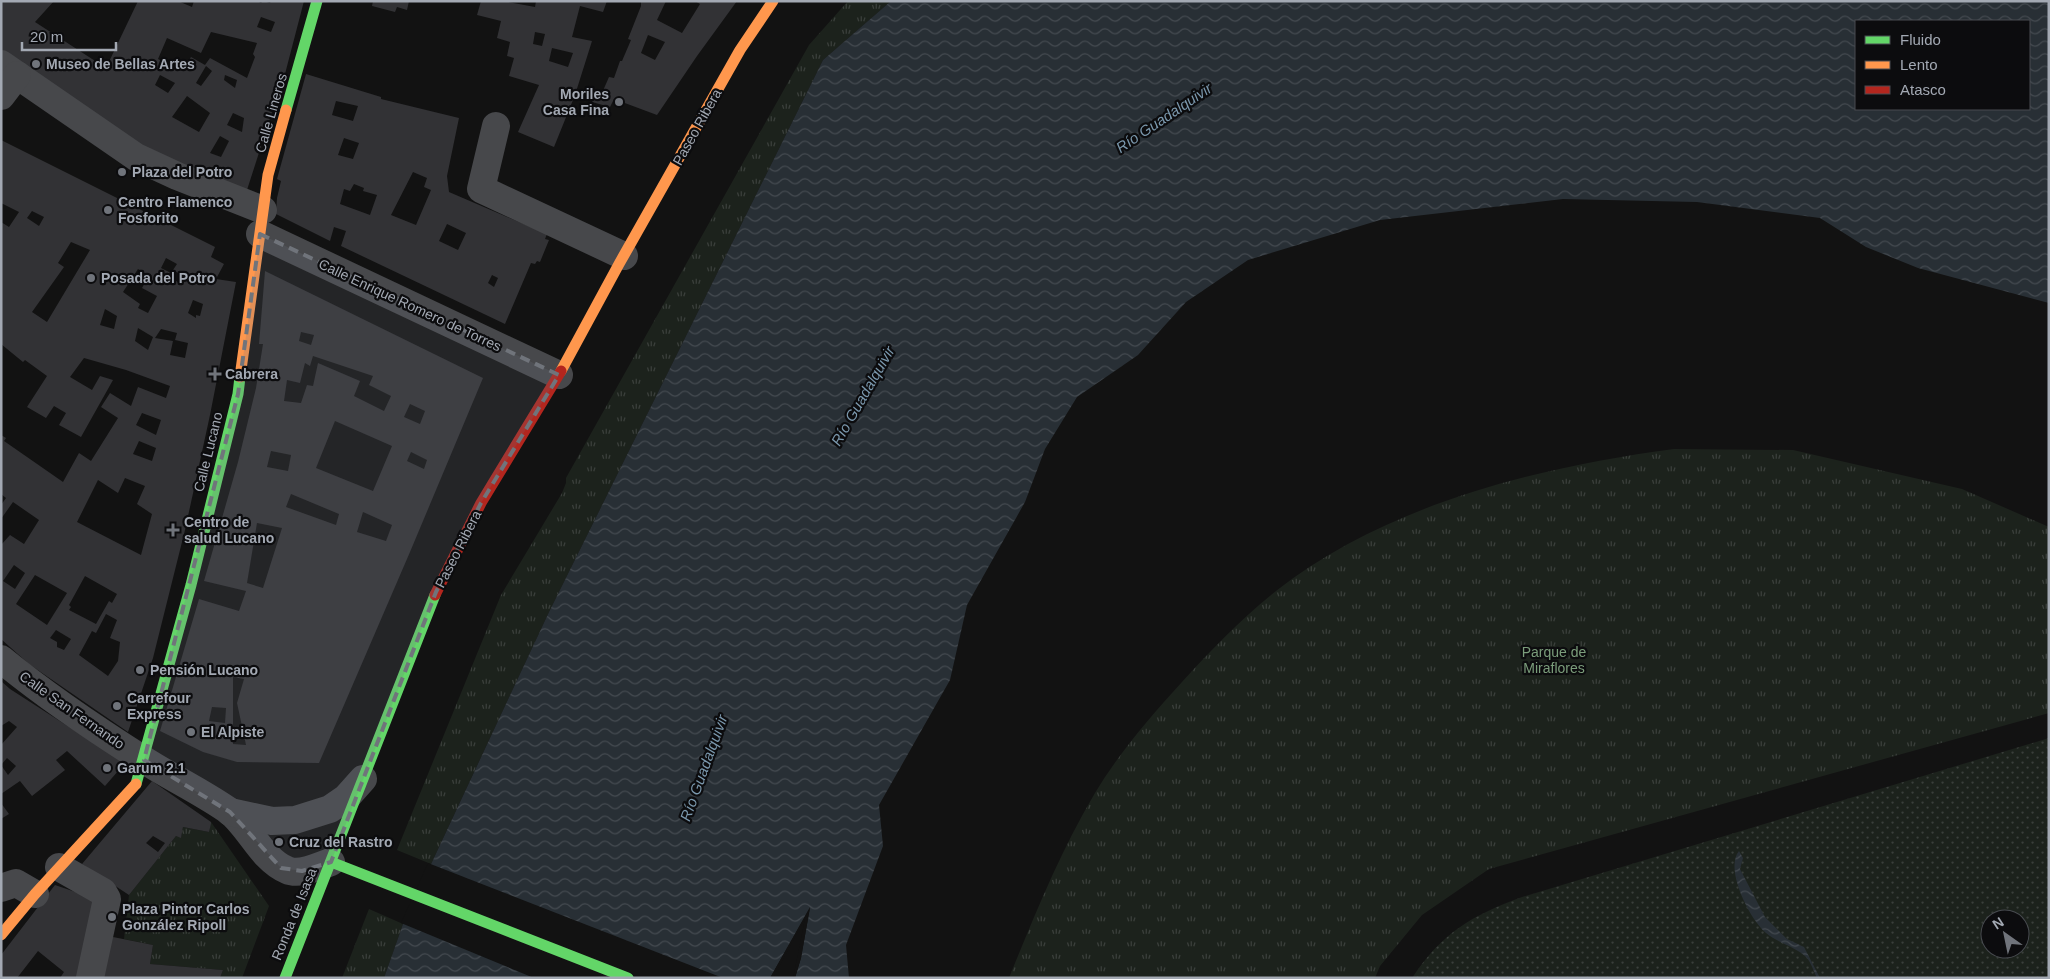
<svg xmlns="http://www.w3.org/2000/svg" width="2050" height="979" viewBox="0 0 2050 979" font-family="Arial,sans-serif">
<style>
.grass{fill:url(#grass-tufts)}
.garden{fill:url(#garden-dots);fill-rule:evenodd}
.water{fill:url(#water-waves);fill-rule:evenodd}
.pier{fill:#121212}
.building{fill:#323235;fill-rule:evenodd}
.lines{fill:none;stroke-linecap:round;stroke-linejoin:round}
.street{stroke:#47484b;stroke-width:28}
.fast{stroke:#63d668;stroke-width:11}
.slow{stroke:#ff974d;stroke-width:11}
.jam{stroke:#b3261e;stroke-width:11}
.marked{fill:#70747b;fill-opacity:0.2;stroke:#70747b;stroke-width:4;stroke-dasharray:10 6;stroke-linejoin:round}
.poi-dot{fill:#70747b;stroke:#0c0c0e;stroke-width:2}
.labels{text-anchor:middle;stroke-width:4.5;stroke-linejoin:round;paint-order:stroke}
.poi-label{font-size:14px;font-weight:bold;fill:#a3a9b3;stroke:#0c0c0e;text-anchor:start}
.street-label{font-size:14px;fill:#a3a9b3;stroke:#0c0c0e}
.park-label{font-size:14px;fill:#7b9d7b;stroke:#0c0c0e}
.water-label{font-size:15px;font-style:italic;fill:#7b98ad;stroke:#0c0c0e}
</style>
<defs>
<pattern id="grass-tufts" width="24" height="20" patternUnits="userSpaceOnUse" patternTransform="scale(1.25)"><rect width="24" height="20" fill="#1c221c"/><path d="M3 7l-1-3M5 7V3M7 7l1-3M15 17l-1-3M17 17v-4M19 17l1-3" fill="none" stroke="#3a3f3b"/></pattern>
<pattern id="garden-dots" width="8" height="8" patternUnits="userSpaceOnUse" patternTransform="scale(1.25)"><rect width="8" height="8" fill="#1c221c"/><path d="M2 2h.1M6 6h.1" fill="none" stroke="#3a3f3b" stroke-width="1.8" stroke-linecap="round"/></pattern>
<pattern id="water-waves" width="16" height="10" patternUnits="userSpaceOnUse" patternTransform="scale(1.25)"><rect width="16" height="10" fill="#282f35"/><path d="M0 5q4-4 8 0t8 0" fill="none" stroke="#444a50"/></pattern>
</defs>
<rect width="100%" height="100%" fill="#121212"/>
<g class="grass">
<path d="M848,1H891L823,60L549,612L431,864L397,850L501,595L562,493L566,483V478L809,45Z"/>
<path d="M1674,449L1793,450L1962,489L2049,527V713L1489,869L1422,915L1380,966L1375,978H1009C1035,914 1060,852 1095,793C1119,753 1151,716 1182,682C1211,650 1242,618 1276,591C1385,505 1538,467 1674,449Z"/>
<path d="M211,822L269,906L242,978H220L223,970L150,964L153,945L124,939L129,895L176,836L181,837L183,827L209,832Z"/>
<path d="M369,909L403,924L384,978H342Z"/>
</g>
<path class="garden" d="M2049,738V978H1412C1443,932 1471,916 1522,897ZM1990,919H2020V949H1990Z"/>
<g class="water">
<path d="M891,1H2049V303L1918,268L1866,247L1820,218L1697,202L1563,199L1380,220L1248,260L1186,302L1138,355L1077,397L1045,449L1025,502L967,605L950,680L879,805L883,846L846,945L849,978H795L801,958L810,908L770,978H384L403,924L549,612L823,60ZM1856,21H2029V109H1856Z"/>
<path d="M1739,851L1743,858L1740,869L1765,917L1787,939L1804,947L1820,978H1817C1814,972 1811,962 1806,957C1796,947 1778,943 1766,933C1750,920 1724,869 1739,851Z"/>
</g>
<g class="pier">
<path d="M428,863L723,978H534L401,923Z"/>
<path d="M810,907L801,958L795,978H793L805,919L773,978H770Z"/>
</g>
<g class="building">
<path d="M1,1H54L35,22L106,68L138,1H178L192,7L194,1H257L261,3L263,1L270,3L271,1H304L285,74L282,73L269,111L272,112L247,190L131,147L1,53ZM261,17L275,22L271,32L257,27ZM211,32L257,43L253,54L255,57L247,78L210,58L205,65L191,57L186,65L180,62L176,68L158,59L167,38L201,53ZM206,66L212,71L201,86L196,83ZM160,75L175,83L168,93L155,85ZM225,75L237,80L235,88L224,80ZM187,96L210,113L199,132L172,117ZM233,113L244,118L242,132L227,125ZM220,136L229,141L221,157L210,153Z"/>
<path d="M373,1H409L407,10L397,7L395,12L372,6Z"/>
<path d="M481,1H503L535,7L536,1H607L603,12L580,6L572,37L592,41L575,95L554,147L518,132L539,85L509,76L514,58L507,56L510,42L497,38L501,21L477,15ZM535,32L545,34L542,46L533,44ZM552,48L573,53L568,67L549,61Z"/>
<path d="M641,1H666L657,20L682,33L700,4L695,1H737L697,56L657,115L614,99L610,107L592,102L597,91L602,93L609,77L614,78L620,61H622L631,40L628,39L641,6ZM648,35L665,42L655,60L641,53Z"/>
<path d="M306,74L381,97V99L459,118L447,176L449,192L547,234L545,239L549,240L540,262L537,261L535,264L531,263L505,324L341,246L346,231L334,227L330,241L276,214L277,198L281,181L277,179ZM336,101L358,106L353,121L332,115ZM344,138L359,143L353,159L338,155ZM413,172L427,178L424,187L431,190L416,225L391,215ZM354,184L364,188L363,191L377,195L370,215L340,204L344,189L350,191ZM447,224L466,233L458,250L439,241ZM492,275L498,278L494,287L488,283Z"/>
<path d="M1,140L215,247L211,257L224,264L216,279L236,282L210,415L185,530L153,658L128,732L29,664L1,639V545L10,535L24,544L39,520L13,502L1,519V505L6,498L1,494V435L6,438L4,441L63,482L79,453L91,461L118,418L101,407L110,393L131,406L138,387L166,398L170,386L126,370L84,358L70,377L92,390L100,376L113,380L81,437L59,425L66,413L54,406L46,418L27,407L47,376L25,360L23,362L1,344V222L9,227L19,212L1,203ZM32,211L44,217L39,226L27,218ZM71,242L90,250L47,322L32,312L64,267L58,263ZM166,258L177,264L173,270L183,276L179,283L169,276L171,273L161,268ZM138,269L149,276L142,288L157,296L148,313L138,308L140,304L123,292ZM193,300L203,304L200,316L196,315V318L188,313ZM105,309L117,316L114,329L100,325ZM138,328L153,337L148,350L135,341ZM161,329L177,333L175,340L188,343L185,358L170,355L173,341L155,338ZM142,413L161,420L156,435L136,425ZM139,441L156,448L152,461L133,454ZM125,478L145,486L137,504L152,514L141,555L77,522L98,480L118,493ZM14,565L25,573L15,589L3,581ZM35,575L67,593L47,625L16,604ZM85,576L117,594L112,603L109,601L96,624L69,610L71,607L69,605ZM106,614L117,620L110,638L120,642L118,661L108,676L79,655L92,631L96,633ZM56,630L71,639L64,650L57,647V642L50,638Z"/>
<path d="M265,271L483,378L410,552L319,763L237,762L203,752L160,731L199,599L239,611L246,591L204,581L238,462L256,388L263,344H259ZM301,332L314,335L311,345L299,341ZM313,356L373,376L369,385L391,396L384,411L354,396L360,381L318,363L313,386L307,385L301,403L284,401L287,380L300,383L305,363L310,366ZM410,404L425,411L420,424L404,417ZM335,421L392,446L373,491L316,468ZM271,451L291,455L288,471L267,467ZM411,452L427,460L424,469L407,461ZM291,494L339,514L336,525L286,507ZM363,512L392,525L386,541L357,532ZM257,523L282,528L263,588L247,583ZM233,677L244,679L237,703L246,745L233,744ZM212,707L226,708L225,723L209,721Z"/>
<path d="M1,681L10,689L125,763L105,786L67,751L56,760L65,770L32,796L20,781L1,794V745L17,727L9,721L1,726ZM7,758L16,766L8,775L1,765Z"/>
<path d="M152,781L211,822V824L209,832L183,827L181,838L176,836L129,895L82,864ZM153,836L165,843L158,852L146,843Z"/>
<path d="M1,803L9,814L1,819Z"/>
<path d="M55,885L99,900L81,978H60L64,972L38,951L17,978H1V955Z"/>
<path d="M108,936L153,945L150,964L223,970L220,978H99Z"/>
</g>
<g class="lines">
<g class="street">
<path d="M1,64L136,157L177,176L263,210"/>
<path d="M1,96L17,75"/>
<path d="M496,126L481,189L624,256"/>
<path d="M260,234L559,375"/>
<path d="M1,659C46,696 95,729 144,760C172,778 202,792 229,811C249,826 262,860 287,870C300,876 318,866 331,862"/>
<path d="M230,812L272,821L295,820L330,809L346,798L363,779"/>
<path d="M59,867L103,892L107,899L90,978"/>
<path d="M1,888L16,883L35,894"/>
</g>
<g class="fast">
<path d="M286,110L317,1"/>
<path d="M136,784L191,585L238,394L240,377"/>
<path d="M331,862L628,978"/>
<path d="M285,978L435,595"/>
</g>
<g class="slow">
<path d="M561,371L619,264L740,50L773,1"/>
<path d="M240,377L268,175L286,110"/>
<path d="M1,935L35,894L136,784"/>
</g>
<path class="jam" d="M435,595L481,503L561,371"/>
</g>
<path class="marked" d="M260,234L559,375L481,503L436,592L331,862L302,871L281,868L230,812L144,760L238,394Z"/>
<g class="poi-dot">
<circle cx="36" cy="64" r="5"/>
<circle cx="619" cy="102" r="5"/>
<circle cx="122" cy="172" r="5"/>
<circle cx="108" cy="210" r="5"/>
<circle cx="91" cy="278" r="5"/>
<path d="M212.5 366.5h5v5h5v5h-5v5h-5v-5h-5v-5h5z"/>
<path d="M170.5 522.5h5v5h5v5h-5v5h-5v-5h-5v-5h5z"/>
<circle cx="140" cy="670" r="5"/>
<circle cx="117" cy="706" r="5"/>
<circle cx="191" cy="732" r="5"/>
<circle cx="107" cy="768" r="5"/>
<circle cx="279" cy="842" r="5"/>
<circle cx="112" cy="917" r="5"/>
</g>
<g class="labels">
<g class="poi-label">
<text x="46" y="69">Museo de Bellas Artes</text>
<text x="609" y="99" text-anchor="end">Moriles<tspan x="609" dy="16">Casa Fina</tspan></text>
<text x="132" y="177">Plaza del Potro</text>
<text x="118" y="207">Centro Flamenco<tspan x="118" dy="16">Fosforito</tspan></text>
<text x="101" y="283">Posada del Potro</text>
<text x="225" y="379">Cabrera</text>
<text x="184" y="527">Centro de<tspan x="184" dy="16">salud Lucano</tspan></text>
<text x="150" y="675">Pensión Lucano</text>
<text x="127" y="703">Carrefour<tspan x="127" dy="16">Express</tspan></text>
<text x="201" y="737">El Alpiste</text>
<text x="117" y="773">Garum 2.1</text>
<text x="289" y="847">Cruz del Rastro</text>
<text x="122" y="914">Plaza Pintor Carlos<tspan x="122" dy="16">González Ripoll</tspan></text>
</g>
<g class="street-label">
<text transform="translate(271 113) rotate(-74)" y="5">Calle Lineros</text>
<text transform="translate(697 127) rotate(-61)" y="5">Paseo Ribera</text>
<text transform="translate(410 305) rotate(25)" y="5">Calle Enrique Romero de Torres</text>
<text transform="translate(208 452) rotate(-76)" y="5">Calle Lucano</text>
<text transform="translate(458 549) rotate(-63)" y="5">Paseo Ribera</text>
<text transform="translate(72 710) rotate(35)" y="5">Calle San Fernando</text>
<text transform="translate(294 914) rotate(-68)" y="5">Ronda de Isasa</text>
</g>
<g class="park-label">
<text x="1554" y="657">Parque de<tspan x="1554" dy="16">Miraflores</tspan></text>
</g>
<g class="water-label">
<text transform="translate(1164 118) rotate(-34)" y="5">Río Guadalquivir</text>
<text transform="translate(863 396) rotate(-60)" y="5">Río Guadalquivir</text>
<text transform="translate(704 768) rotate(-70)" y="5">Río Guadalquivir</text>
</g>
</g>
<rect width="2050" height="979" fill="none" stroke="#a3a9b3" stroke-width="5"/>
<rect x="1855" y="20" width="175" height="90" fill="#0c0c0e" stroke="#484b50"/>
<rect x="1865" y="36" width="25" height="8" fill="#63d668" stroke="#484b50"/>
<text x="1900" y="45" font-size="15" fill="#a3a9b3">Fluido</text>
<rect x="1865" y="61" width="25" height="8" fill="#ff974d" stroke="#484b50"/>
<text x="1900" y="70" font-size="15" fill="#a3a9b3">Lento</text>
<rect x="1865" y="86" width="25" height="8" fill="#b3261e" stroke="#484b50"/>
<text x="1900" y="95" font-size="15" fill="#a3a9b3">Atasco</text>
<g transform="translate(2005 934) rotate(327)"><circle r="24" fill="#0c0c0e" stroke="#484b50"/>
<path d="M0-4L9 19L0 12L-9 19Z" fill="#70747b"/>
<text y="-8" font-size="14" font-weight="bold" text-anchor="middle" fill="#a3a9b3">N</text>
</g>
<path d="M22 42v8h94v-8" fill="none" stroke="#a3a9b3" stroke-width="2.5"/>
<text x="30" y="42" font-size="15" fill="#a3a9b3" stroke="#0c0c0e" stroke-width="4" paint-order="stroke">20 m</text>
</svg>
